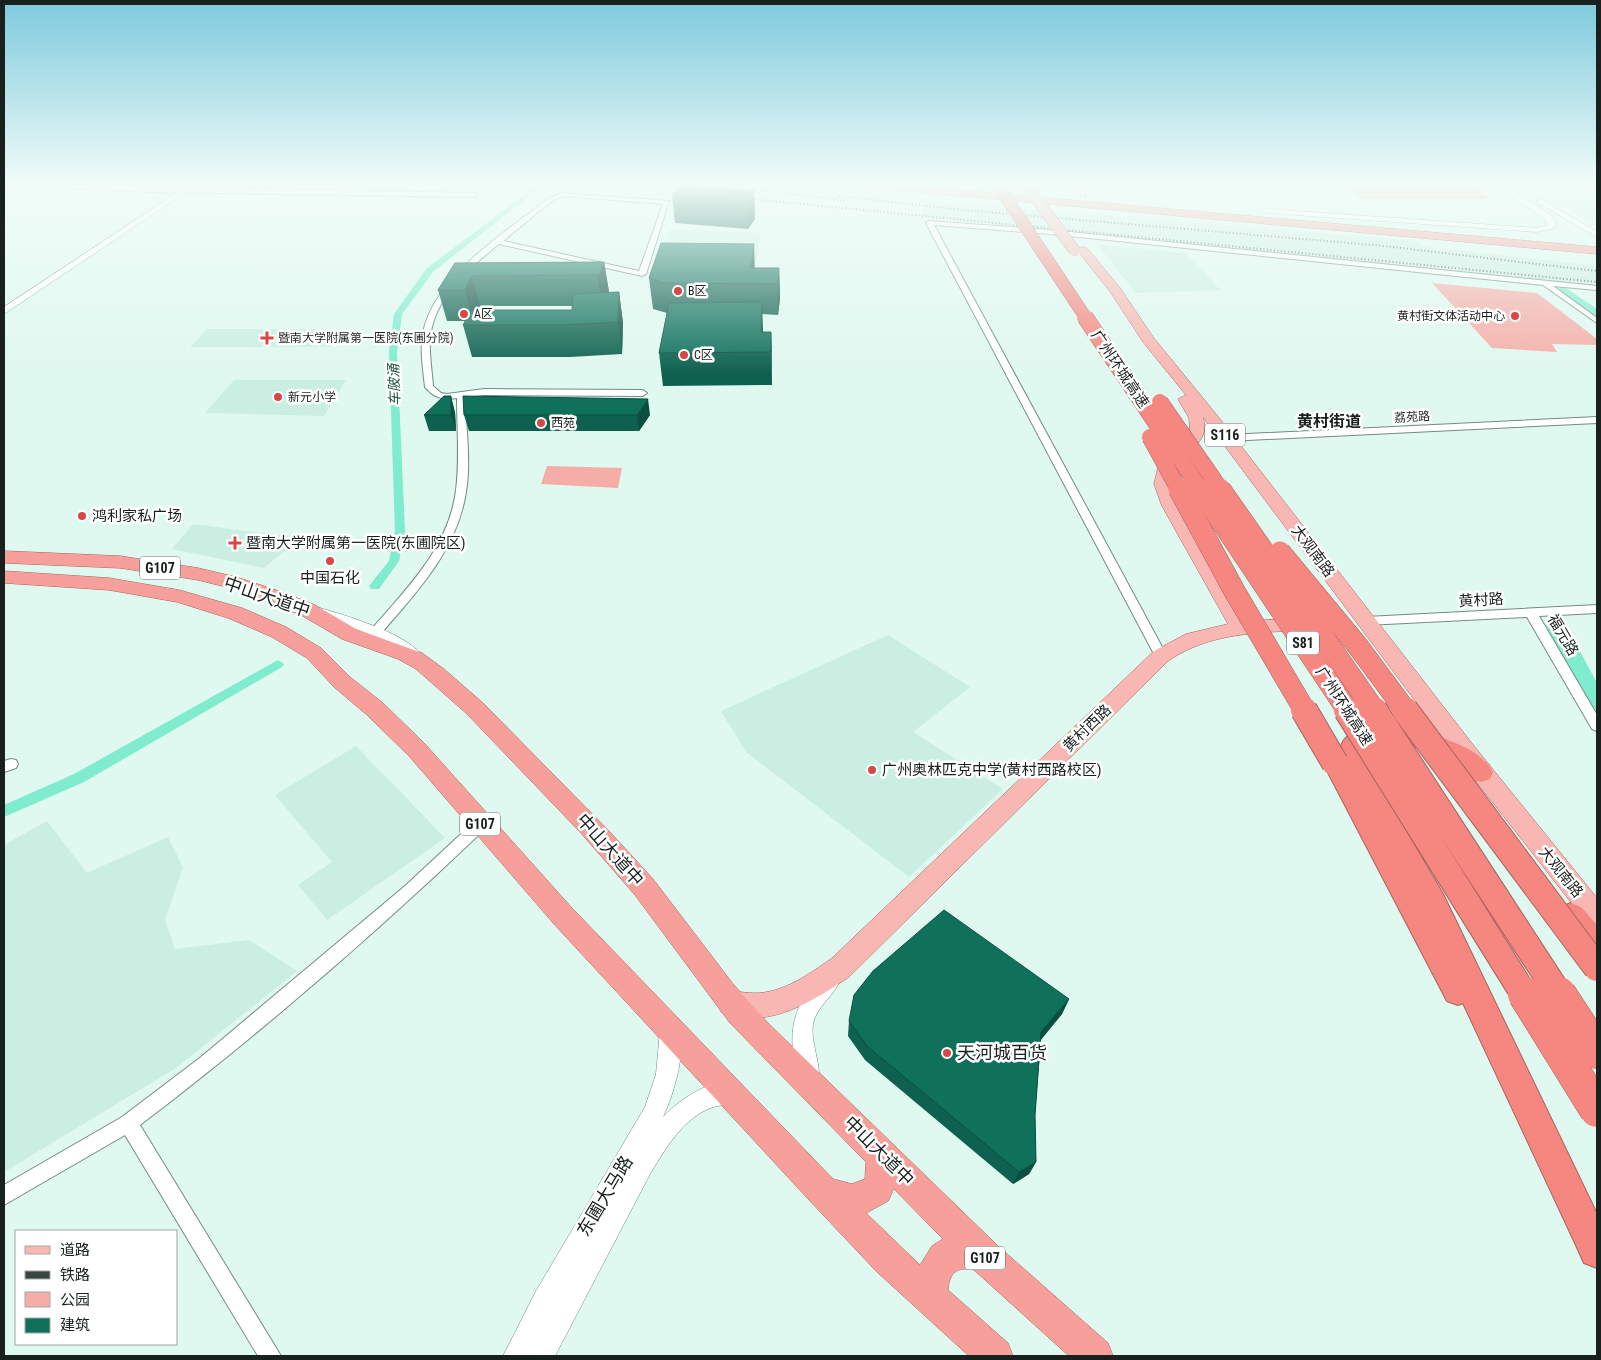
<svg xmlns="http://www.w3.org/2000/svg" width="1601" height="1360" viewBox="0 0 1601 1360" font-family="'Roboto Condensed','Noto Sans SC',sans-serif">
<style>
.built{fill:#cbeee2}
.green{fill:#f5ada7}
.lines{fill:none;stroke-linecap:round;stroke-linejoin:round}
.canal{fill:#7eeccd;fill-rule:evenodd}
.river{fill:#7eeccd;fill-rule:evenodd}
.minor-casing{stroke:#748b84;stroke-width:2}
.tertiary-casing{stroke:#748b84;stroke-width:1}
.primary-casing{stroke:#a8635e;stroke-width:1}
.trunk-casing{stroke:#a8635e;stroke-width:1}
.motorway-casing{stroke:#a8635e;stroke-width:2}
.minor{fill:#fff;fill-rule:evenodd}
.tertiary{fill:#fff;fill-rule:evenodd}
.primary{fill:#f9b7b3;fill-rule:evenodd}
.trunk{fill:#f79f9a;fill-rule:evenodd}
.motorway{fill:#f58780;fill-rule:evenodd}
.rail{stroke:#3a4542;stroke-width:2;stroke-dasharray:1 2.5;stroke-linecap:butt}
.primary-bridge-casing{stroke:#a8635e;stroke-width:12;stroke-linecap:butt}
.motorway-bridge-far4-casing{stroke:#a8635e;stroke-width:13;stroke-linecap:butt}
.motorway-bridge-far3-casing{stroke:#a8635e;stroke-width:17;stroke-linecap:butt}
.motorway-bridge-far2-casing{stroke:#a8635e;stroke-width:22;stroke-linecap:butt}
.motorway-bridge-far1-casing{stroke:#a8635e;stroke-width:28;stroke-linecap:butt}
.motorway-bridge-casing{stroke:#a8635e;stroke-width:35;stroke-linecap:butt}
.primary-bridge{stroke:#f9b7b3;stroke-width:11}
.motorway-bridge-far4{stroke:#f58780;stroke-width:12}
.motorway-bridge-far3{stroke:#f58780;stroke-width:16}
.motorway-bridge-far2{stroke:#f58780;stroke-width:21}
.motorway-bridge-far1{stroke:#f58780;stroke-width:26}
.motorway-bridge{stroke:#f58780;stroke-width:34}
.wall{fill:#0e614e;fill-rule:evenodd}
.shaded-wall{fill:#0b4f40}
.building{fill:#10715b;stroke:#0b4f40}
.poi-dot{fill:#d64746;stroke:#fff;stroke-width:2}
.labels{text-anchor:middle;stroke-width:5;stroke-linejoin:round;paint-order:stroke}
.far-poi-label{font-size:12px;fill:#18211e;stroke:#fff;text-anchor:start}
.far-street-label{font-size:12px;fill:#18211e;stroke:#fff}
.far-water-label{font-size:14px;font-style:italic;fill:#255447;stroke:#fff}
.shield{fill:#fff;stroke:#5d6462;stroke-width:1}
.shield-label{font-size:14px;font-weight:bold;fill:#18211e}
.street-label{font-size:15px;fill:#18211e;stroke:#fff}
.poi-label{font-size:15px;fill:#18211e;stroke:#fff;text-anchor:start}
.far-district-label{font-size:16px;font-weight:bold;fill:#18211e;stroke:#fff}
.near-street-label{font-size:18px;fill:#18211e;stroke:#fff}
.near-poi-label{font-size:18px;fill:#18211e;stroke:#fff;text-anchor:start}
</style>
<rect width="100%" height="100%" fill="#dff8f0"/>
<g class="built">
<path d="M1527,184H1597V226Z"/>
<path d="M926,201L1417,241L1423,246L1597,266V286L922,217Z"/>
<path d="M670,229L761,233L757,259L661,261Z"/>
<path d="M1097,244L1186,253L1220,290L1136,293Z"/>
<path d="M207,329H343L330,347H190Z"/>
<path d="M234,380H346L324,416L205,413Z"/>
<path d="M193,524L300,538L264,568L172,549Z"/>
<path d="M888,635L970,687L913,732L1003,789L909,877L746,752L721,711Z"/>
<path d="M356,746L445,838L327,920L298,885L332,862L275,795Z"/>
<path d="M47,821L87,873L168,837L183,867L165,920L175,949L249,940L297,971L176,1068L4,1172V845Z"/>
</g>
<g class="green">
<path d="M1345,184H1470L1491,199H1362Z"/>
<path d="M1432,283L1537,293L1597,339V345L1552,344L1557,352L1492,348Z"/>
<path d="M547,466L622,468L618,488L541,484Z"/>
</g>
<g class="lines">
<g class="canal">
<path d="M539,184H545L433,272L402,314L397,352L405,531L399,561L379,589H371L369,586L389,561L395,531L389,352L394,314L427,268Z"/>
<path d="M278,660L284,664L282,667L84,782L4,817V805L74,774Z"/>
</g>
<g class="river">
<path d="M1563,286L1597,309V319L1592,318L1559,293L1557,290Z"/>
<path d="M1556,618L1563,620L1597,683V711L1589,709L1546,625L1549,620Z"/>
</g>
<g class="minor-casing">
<g id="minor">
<path d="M19,184L474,193L477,195L474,197L152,192L22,186Z"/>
<path d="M1076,184H1082L1086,196H1082Z"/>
<path d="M561,193L669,201L646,274L642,276L499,244C468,269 434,297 430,339C429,355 432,371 433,386L441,393L447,394L484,389L643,390L647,393L643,396L484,395L465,397C466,429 471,461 466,492C457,551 415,594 378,637H370L368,634L370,631C406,589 449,548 456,490C460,460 457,429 457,398C443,400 434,398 425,387C423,369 420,351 423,333C434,276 506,232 549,198ZM564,196L663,204L639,271L503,241L553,200Z"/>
<path d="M929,221L1050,230L1597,286V290L1553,286L1597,318V323L1543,285L1050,234L934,225L1167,656L1161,660L1155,656L926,223Z"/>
<path d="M1597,417V423L1228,441L1223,438L1228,435Z"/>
<path d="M1597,605V613L1539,616L1597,715V731L1592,729L1527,617L1366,625L1360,621L1366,617Z"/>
<path d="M11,759L16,760L18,764L16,768L4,772V761Z"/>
<path d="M481,818L486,820L488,824L486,828C376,933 261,1033 140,1125L281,1356H258L125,1135L4,1205V1185L122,1117L201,1057L405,886L476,820Z"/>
</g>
</g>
<g class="tertiary-casing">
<g id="tertiary">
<path d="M190,184H198L4,314V307Z"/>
<path d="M1493,184H1501L1551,215L1556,221L1555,228L1537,232L1267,213L1263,211L1267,209L1537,228L1548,225L1545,219Z"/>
<path d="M1541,199L1597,232V237L1538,203L1537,201Z"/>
<path d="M316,607C342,614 410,634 424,658L422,662C409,665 399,651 389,644C365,631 337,622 311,615L309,612L311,609Z"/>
<path d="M830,972L837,974L840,981C833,997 816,1007 813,1024C810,1044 824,1070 817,1086L810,1090L803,1086C788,1052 787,1016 812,987C818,980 822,975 830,972Z"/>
<path d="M670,1021L677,1024C688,1049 674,1093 663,1117C679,1100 713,1075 738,1085L741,1093L738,1101C728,1105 717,1105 708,1109C680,1122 664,1151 649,1176L555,1356H503L536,1291L645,1107L656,1074L660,1031L663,1024Z"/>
</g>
</g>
<g class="primary-casing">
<path id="primary" d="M1083,247L1087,248L1120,288L1153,337L1220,419L1474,746L1597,898V927L1588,924L1458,758L1203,417C1215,457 1152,449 1178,506L1245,621L1304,618L1311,619L1313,624L1311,629C1297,632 1282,631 1268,632C1231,635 1199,640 1168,661L849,977C811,1002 767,1031 721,1012L717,1003L721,994C734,989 746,994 759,993C786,991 809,974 831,959L1154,651L1186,634L1228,624L1162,506L1154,484L1158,468L1190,433L1189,418L1178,399L1186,395L1143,342L1111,293L1077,250Z"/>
</g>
<g class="trunk-casing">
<g id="trunk">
<path d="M856,184H891L1597,247V254L861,187Z"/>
<path d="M4,551L120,556L198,568L236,577L279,591L315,605L356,629L422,653L444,669L483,703L610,832L653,879L733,984L768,1023L997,1245L1108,1343L1113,1356H1069L974,1270C957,1266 949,1273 948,1290L1008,1343L1013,1356H969L877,1272L810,1201L554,924L409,756L367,715L334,687L307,658L272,637L228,618L177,602L109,590L4,583V571L109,578L179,590L242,608L286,627L321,648L350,677L383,703L425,744L572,908L833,1179L852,1184L865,1179L866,1162L730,1023L635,895L580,832L467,714L416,669L398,659L342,639L301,615L230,588L198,580L120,568L4,563ZM894,1189L943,1239L932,1246L920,1265L866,1213L888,1201Z"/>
</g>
</g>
<g class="motorway-casing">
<g id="motorway">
<path d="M1381,727L1389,730L1393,736L1389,742L1365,748L1367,764L1443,894L1597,1214V1268L1584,1263L1575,1243L1463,1003L1458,1005L1447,1001L1323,763L1326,756L1335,753L1340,755C1339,732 1363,728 1381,727Z"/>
<path d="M1424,732C1447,739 1482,750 1493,772L1490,779L1481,782L1472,779L1447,761L1416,747L1412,741L1416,735Z"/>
<path d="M1571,903L1581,907L1597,925V958C1581,952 1564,932 1557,916L1561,907Z"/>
</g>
</g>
<use href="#minor" class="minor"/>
<use href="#tertiary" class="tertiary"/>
<use href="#primary" class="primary"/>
<use href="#trunk" class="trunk"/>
<use href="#motorway" class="motorway"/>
<g class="rail">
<path d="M600,184L689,192"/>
<path d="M715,184L846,201"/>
<path d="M839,196L963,210L1384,246L1597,271"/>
<path d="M741,198L1597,282"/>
</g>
<g class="primary-bridge-casing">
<path id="primary-bridge" d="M1025,184L1075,251"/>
</g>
<g class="motorway-bridge-far4-casing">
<path id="motorway-bridge-far4" d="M997,184L1086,318"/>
</g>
<g class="motorway-bridge-far3-casing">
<g id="motorway-bridge-far3">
<path d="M1085,317L1201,490"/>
<path d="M1160,402L1221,490"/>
<path d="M1150,437L1179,490"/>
</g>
</g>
<g class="motorway-bridge-far2-casing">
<g id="motorway-bridge-far2">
<path d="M1179,489L1235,592L1305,711"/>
<path d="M1200,489L1348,711"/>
<path d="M1220,489L1375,711"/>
<path d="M1280,552L1357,645L1406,711"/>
</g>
</g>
<g class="motorway-bridge-far1-casing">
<g id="motorway-bridge-far1">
<path d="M1304,710L1335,763"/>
<path d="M1347,710L1525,996"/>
<path d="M1374,710L1560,996"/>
<path d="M1405,710L1597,968"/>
</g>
</g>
<g class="motorway-bridge-casing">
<g id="motorway-bridge">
<path d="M1525,994L1597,1110"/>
<path d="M1559,994L1597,1052"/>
</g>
</g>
<use href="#primary-bridge" class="primary-bridge"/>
<use href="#motorway-bridge-far4" class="motorway-bridge-far4"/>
<use href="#motorway-bridge-far3" class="motorway-bridge-far3"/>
<use href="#motorway-bridge-far2" class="motorway-bridge-far2"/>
<use href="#motorway-bridge-far1" class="motorway-bridge-far1"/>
<use href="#motorway-bridge" class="motorway-bridge"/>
</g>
<g class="wall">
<path d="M754,191L755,219L748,229L675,223L672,195Z"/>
<path d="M604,262L609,292H619L623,323L622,354L570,357H472L463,325L465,321H447L438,290L455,263ZM480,306H572V310H478Z"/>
<path d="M779,268L780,298L778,315L762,314L763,332H771L772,385L663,386L659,353L667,313L653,309L649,278Z"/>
<path d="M455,412L456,431H429L424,415Z"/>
<path d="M464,415H650L639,431H469Z"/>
<path d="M1069,999L1062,1014L1041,1040L1035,1115L1036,1162L1029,1174L1013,1184L865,1060L848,1036L849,1021Z"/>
</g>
<g class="shaded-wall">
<path d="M754,191L755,219L748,229L747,201Z"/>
<path d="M754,244L755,273L750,268Z"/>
<path d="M604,262L609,292L602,306L597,275Z"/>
<path d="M779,268L780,298L778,315V284Z"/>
<path d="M472,276L480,306L473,321L465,290Z"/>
<path d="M619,292L623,323L622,354L618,322Z"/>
<path d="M762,302L763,334L761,332Z"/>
<path d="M771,332L772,364V385L771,352Z"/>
<path d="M451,396L455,412L456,431L451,415Z"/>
<path d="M648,399L650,415L639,431L637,415Z"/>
<path d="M1069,999L1062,1014L1035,1046L1041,1032Z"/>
<path d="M1036,1162L1029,1174L1013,1184L1019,1172Z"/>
</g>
<g class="building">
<path d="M680,185L754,191L747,201L672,195Z"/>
<path d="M661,243L754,244L750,268H779L778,284L664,283L649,278Z"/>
<path d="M604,262L600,274L597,275L472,276L465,290H438L455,263Z"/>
<path d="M619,292L618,322L564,325H463L472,310H572L573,294Z"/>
<path d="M762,302L761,332H771V352L659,353L669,303Z"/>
<path d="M444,396H451V415H424Z"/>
<path d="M463,396L648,399L637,415H464Z"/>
<path d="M944,910L1069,999L1041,1032L1035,1115L1036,1162L1019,1172L867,1046L849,1021L854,995L873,971Z"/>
</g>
<linearGradient id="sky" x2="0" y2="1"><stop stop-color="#7dcadd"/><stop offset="0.49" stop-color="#f1fcf8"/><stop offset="1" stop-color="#f1fcf8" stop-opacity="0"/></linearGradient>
<rect width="1601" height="374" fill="url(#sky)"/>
<g class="poi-dot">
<circle cx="678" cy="291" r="5"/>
<circle cx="464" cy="314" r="5"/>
<circle cx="1515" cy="316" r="5"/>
<path d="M264.5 330.5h5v5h5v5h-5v5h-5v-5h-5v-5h5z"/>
<circle cx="684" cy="355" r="5"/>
<circle cx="278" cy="397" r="5"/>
<circle cx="541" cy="423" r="5"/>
<circle cx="82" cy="516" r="5"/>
<path d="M232.5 535.5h5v5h5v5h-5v5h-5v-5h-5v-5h5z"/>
<circle cx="330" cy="561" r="5"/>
<circle cx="872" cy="770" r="5"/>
<circle cx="947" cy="1053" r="5"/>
</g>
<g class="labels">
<g class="far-poi-label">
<text x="688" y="295">B区</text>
<text x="474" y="318">A区</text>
<text x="1505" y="320" text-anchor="end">黄村街文体活动中心</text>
<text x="278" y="342">暨南大学附属第一医院(东圃分院)</text>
<text x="694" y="359">C区</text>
<text x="288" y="401">新元小学</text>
<text x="551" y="427">西苑</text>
</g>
<g class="far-street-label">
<text transform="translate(1412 417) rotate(-3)" y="4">荔苑路</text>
</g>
<g class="far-water-label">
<text transform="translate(394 385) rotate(-92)" y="5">车陂涌</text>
</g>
<g class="shield">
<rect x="1205" y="423.5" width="40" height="23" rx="4"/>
<rect x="140" y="556.5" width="40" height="23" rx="4"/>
<rect x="1287" y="631.5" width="32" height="23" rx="4"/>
<rect x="460" y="812.5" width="40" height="23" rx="4"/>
<rect x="965" y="1246.5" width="40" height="23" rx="4"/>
</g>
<g class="shield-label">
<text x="1225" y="440">S116</text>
<text x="160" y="573">G107</text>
<text x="1303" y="648">S81</text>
<text x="480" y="829">G107</text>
<text x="985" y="1263">G107</text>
</g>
<g class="street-label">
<text transform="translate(1120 369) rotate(56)" y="5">广州环城高速</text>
<text transform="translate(1313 551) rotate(53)" y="5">大观南路</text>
<text transform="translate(1481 600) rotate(-3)" y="5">黄村路</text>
<text transform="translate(1563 635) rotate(59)" y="5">福元路</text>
<text transform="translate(1344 706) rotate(57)" y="5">广州环城高速</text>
<text transform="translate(1087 728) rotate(-44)" y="5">黄村西路</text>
<text transform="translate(1561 872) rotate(51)" y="5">大观南路</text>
</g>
<g class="poi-label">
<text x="92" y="521">鸿利家私广场</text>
<text x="246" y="548">暨南大学附属第一医院(东圃院区)</text>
<text x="330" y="583" text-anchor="middle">中国石化</text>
<text x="882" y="775">广州奥林匹克中学(黄村西路校区)</text>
</g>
<g class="far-district-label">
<text x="1329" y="427">黄村街道</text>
</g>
<g class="near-street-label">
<text transform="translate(267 597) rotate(19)" y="6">中山大道中</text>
<text transform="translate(610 850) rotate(48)" y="6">中山大道中</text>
<text transform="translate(879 1151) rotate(45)" y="6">中山大道中</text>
<text transform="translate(605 1196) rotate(-59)" y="6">东圃大马路</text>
</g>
<g class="near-poi-label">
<text x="957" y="1059">天河城百货</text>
</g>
</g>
<rect width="1601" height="1360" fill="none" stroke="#18211e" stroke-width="10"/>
<rect x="15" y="1230" width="162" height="115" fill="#ffffff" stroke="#a3a6a5"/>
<rect x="25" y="1246" width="25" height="8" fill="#f9b7b3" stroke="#a3a6a5"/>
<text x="60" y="1255" font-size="15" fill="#18211e">道路</text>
<rect x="25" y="1271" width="25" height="8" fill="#3a4542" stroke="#a3a6a5"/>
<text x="60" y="1280" font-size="15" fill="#18211e">铁路</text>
<rect x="25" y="1292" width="25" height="15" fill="#f5ada7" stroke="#a3a6a5"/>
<text x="60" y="1305" font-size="15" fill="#18211e">公园</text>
<rect x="25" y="1318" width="25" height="15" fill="#10715b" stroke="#a3a6a5"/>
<text x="60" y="1330" font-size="15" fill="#18211e">建筑</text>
</svg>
